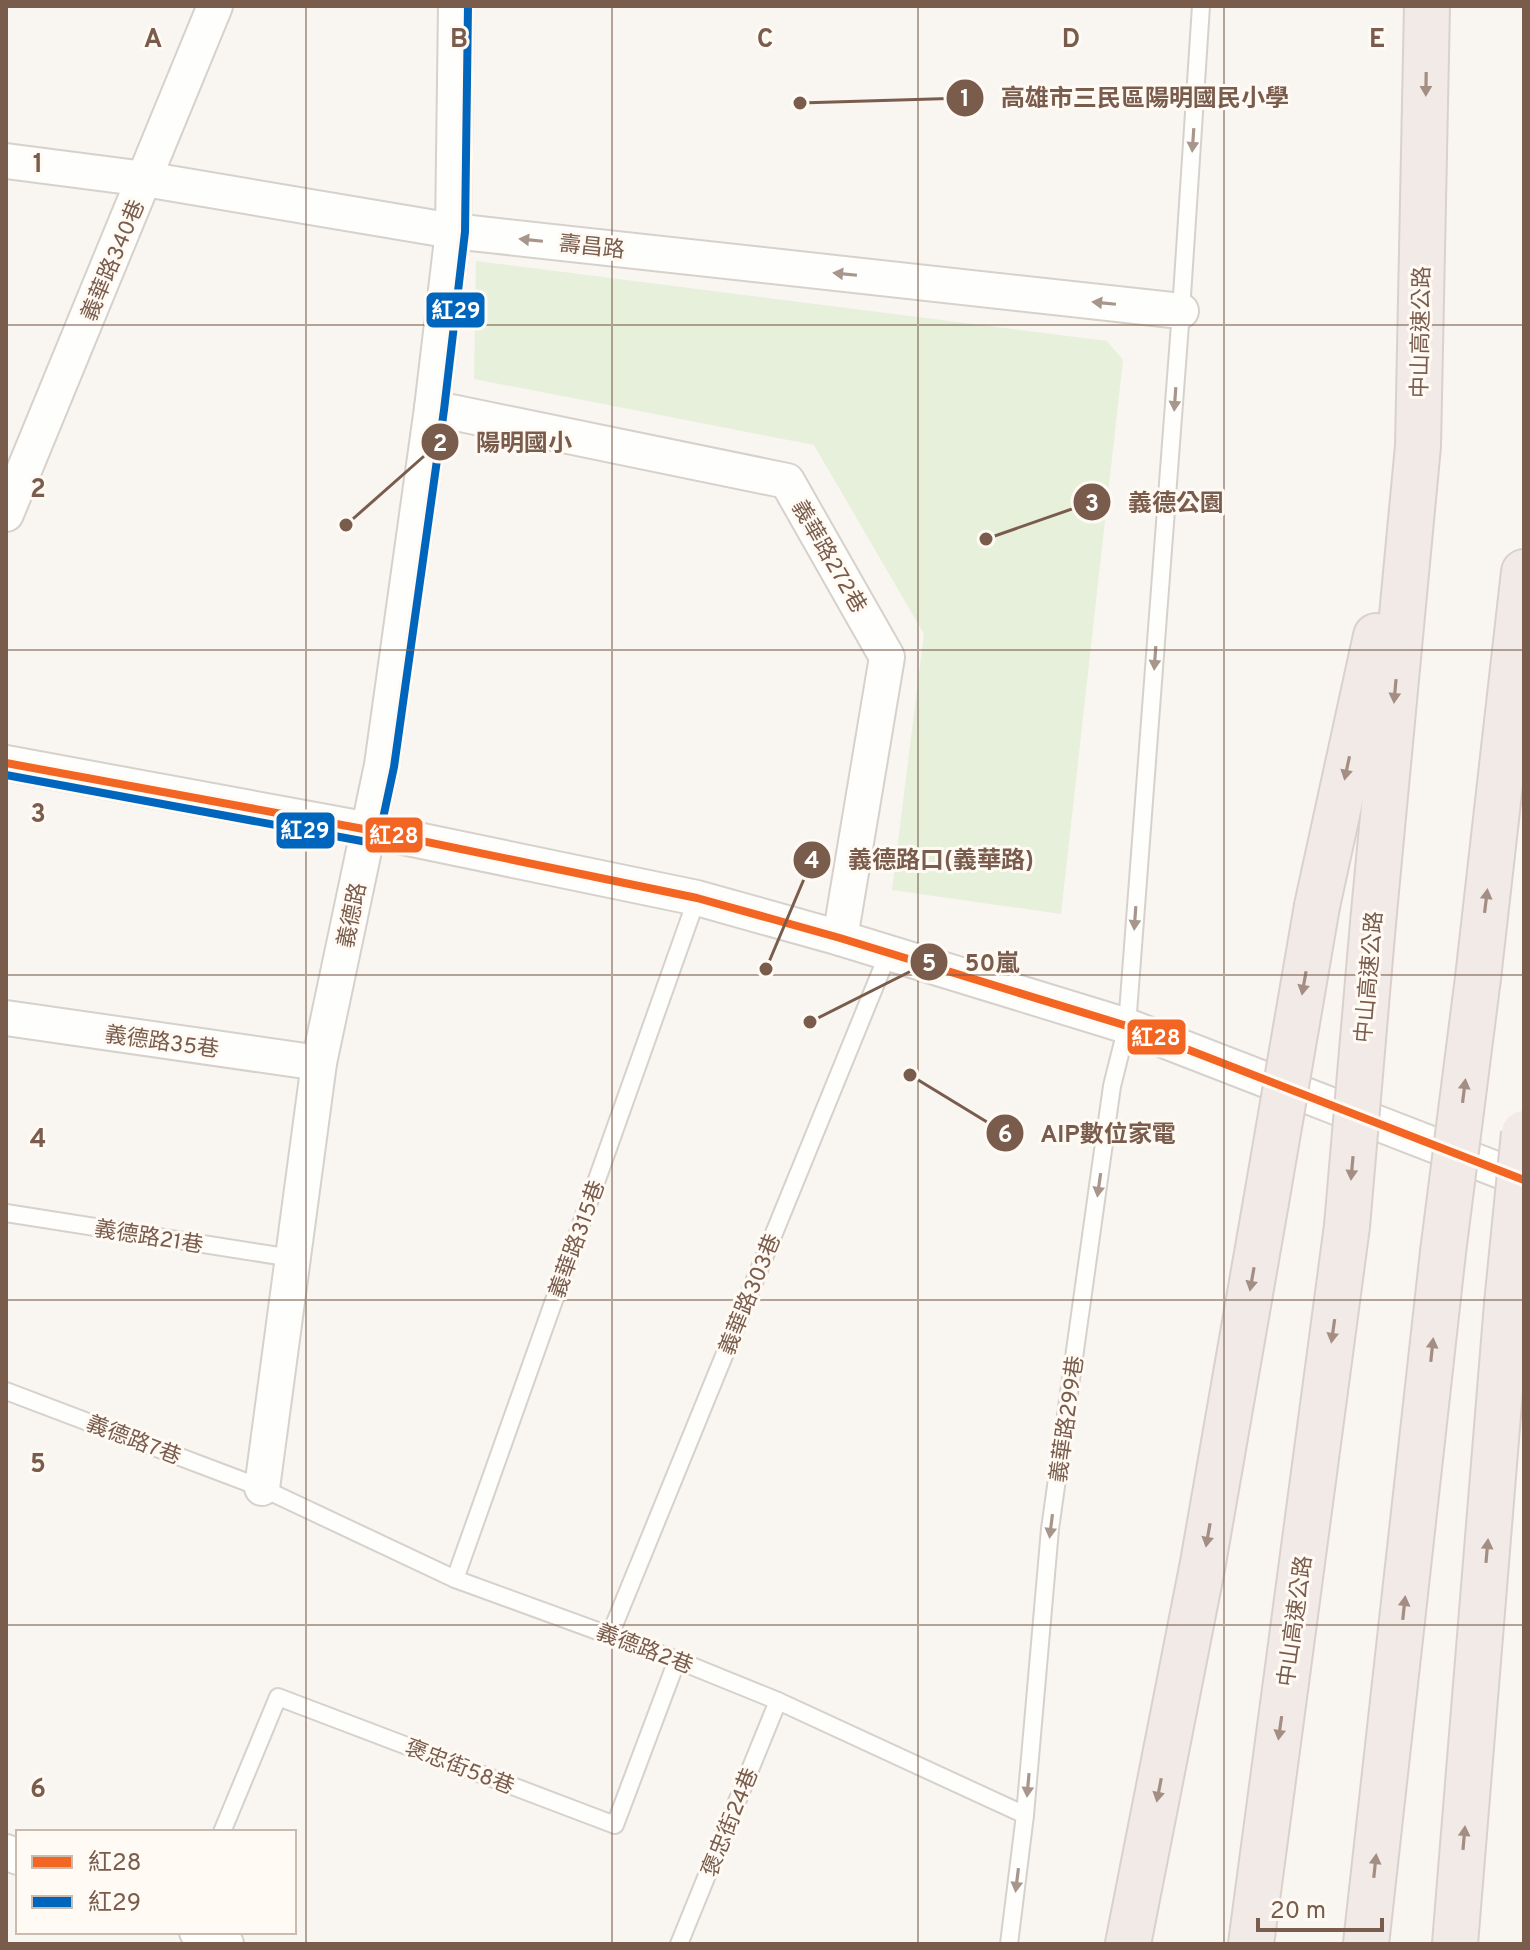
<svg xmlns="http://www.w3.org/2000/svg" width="1530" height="1950" viewBox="0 0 1530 1950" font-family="Overpass,'Noto Sans TC',sans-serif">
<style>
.green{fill:#e7f0db}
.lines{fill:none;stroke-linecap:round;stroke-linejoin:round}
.service-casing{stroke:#d7d1cb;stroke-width:20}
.minor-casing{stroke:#d7d1cb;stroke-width:38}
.motorway-casing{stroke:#dad1cc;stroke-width:48}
.service{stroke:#fefefd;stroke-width:16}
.minor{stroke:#fefefd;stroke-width:34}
.motorway{stroke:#f2eae7;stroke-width:44}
.motorway-bridge-casing{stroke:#dad1cc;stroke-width:48;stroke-linecap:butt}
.motorway-bridge{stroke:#f2eae7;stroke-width:44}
.bus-1-casing{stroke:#fffaf3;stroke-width:14}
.bus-2-casing{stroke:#fffaf3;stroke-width:14}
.bus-1{stroke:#f26522;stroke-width:8}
.bus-2{stroke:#0065bd;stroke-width:8}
.oneway{fill:#a48e83}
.oneway2{fill:#a8958b}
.grid{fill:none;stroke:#7a5c4d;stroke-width:2;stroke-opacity:0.55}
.labels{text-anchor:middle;stroke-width:6;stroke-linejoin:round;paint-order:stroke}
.street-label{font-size:22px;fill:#7a5c4d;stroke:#fffaf3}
.grid-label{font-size:26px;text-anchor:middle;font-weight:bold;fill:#7a5c4d;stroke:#fffaf3;stroke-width:6;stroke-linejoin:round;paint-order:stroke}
.leader{fill:none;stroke:#7a5c4d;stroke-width:3}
.callout-dot{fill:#7a5c4d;stroke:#fffaf3;stroke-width:3}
.mark-label{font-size:24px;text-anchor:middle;font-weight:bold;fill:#fff}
.callout-label{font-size:24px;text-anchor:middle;font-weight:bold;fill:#7a5c4d;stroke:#fffaf3;stroke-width:6;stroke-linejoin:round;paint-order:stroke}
.line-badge{stroke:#fffaf3;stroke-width:3}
.badge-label{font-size:22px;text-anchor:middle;font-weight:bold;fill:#fff}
</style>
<rect width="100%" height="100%" fill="#f9f5f0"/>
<path class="green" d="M476,261L1107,341L1123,360L1061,914L892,890L924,634L814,445L474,379Z"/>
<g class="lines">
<g class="service-casing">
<g id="service">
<path d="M6,1213L292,1258"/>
<path d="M6,1391L262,1488L455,1579L677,1660L778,1701L1025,1815"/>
<path d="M455,1579L697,898"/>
<path d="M610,1635L888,954"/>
<path d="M222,1832L278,1697L615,1825L677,1660"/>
<path d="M679,1944L778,1701"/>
<path d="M1009,1944L1025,1815L1050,1529L1112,1086L1127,1026L1181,311L1201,6"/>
</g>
</g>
<g class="minor-casing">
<g id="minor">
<path d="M6,161L145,179L453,231L1181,311"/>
<path d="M432,408L787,481L887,657L840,938"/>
<path d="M6,514L215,6"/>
<path d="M6,763L369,830L697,898L840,938L1127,1026L1524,1180"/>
<path d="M6,1018L319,1063"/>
<path d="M262,1488L319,1063L382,765L432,408L453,231L456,6"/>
<path d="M6,1852L18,1857"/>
<path d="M197,1932L226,1944"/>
</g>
</g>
<g class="motorway-casing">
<g id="motorway">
<path d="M1317,906L1376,636"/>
<path d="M1373,923L1418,446L1427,6"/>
<path d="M1478,978L1524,572"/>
<path d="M1128,1944L1203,1563L1266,1202"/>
<path d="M1251,1944L1347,1226"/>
<path d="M1366,1944L1443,1252"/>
<path d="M1455,1944L1507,1304"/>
</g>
</g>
<use href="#service" class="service"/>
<use href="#minor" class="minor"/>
<use href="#motorway" class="motorway"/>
<g class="motorway-bridge-casing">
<g id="motorway-bridge">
<path d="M1266,1202L1317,906"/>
<path d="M1347,1226L1373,923"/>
<path d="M1443,1252L1478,978"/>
<path d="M1507,1304L1524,1133"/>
</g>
</g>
<use href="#motorway-bridge" class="motorway-bridge"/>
<g class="bus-1-casing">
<path id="bus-1" d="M6,763L369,830L697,898L840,938L1127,1026L1524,1180"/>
</g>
<g class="bus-2-casing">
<path id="bus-2" d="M6,775L367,842L379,837L394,767L444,410L465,232L468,6"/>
</g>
<use href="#bus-1" class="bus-1"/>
<use href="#bus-2" class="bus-2"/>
</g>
<defs><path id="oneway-solid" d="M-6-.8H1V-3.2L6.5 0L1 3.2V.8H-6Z" transform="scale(2)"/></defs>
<g class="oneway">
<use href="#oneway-solid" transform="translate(1426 84) rotate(91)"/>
<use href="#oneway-solid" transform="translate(1395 691) rotate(95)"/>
<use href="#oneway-solid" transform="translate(1347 768) rotate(102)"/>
<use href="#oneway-solid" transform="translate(1486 901) rotate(-83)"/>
<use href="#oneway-solid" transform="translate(1304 983) rotate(100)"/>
<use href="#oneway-solid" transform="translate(1464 1091) rotate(-83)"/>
<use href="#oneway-solid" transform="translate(1352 1168) rotate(95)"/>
<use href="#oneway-solid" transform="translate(1252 1279) rotate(100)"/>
<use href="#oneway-solid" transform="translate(1333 1331) rotate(98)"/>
<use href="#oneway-solid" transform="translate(1432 1350) rotate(-84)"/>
<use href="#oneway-solid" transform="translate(1208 1535) rotate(100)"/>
<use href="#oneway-solid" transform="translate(1487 1551) rotate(-85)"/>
<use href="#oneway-solid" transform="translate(1404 1608) rotate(-84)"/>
<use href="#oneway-solid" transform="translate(1280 1728) rotate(98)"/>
<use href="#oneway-solid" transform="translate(1159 1790) rotate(101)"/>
<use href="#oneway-solid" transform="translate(1464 1838) rotate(-85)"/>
<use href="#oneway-solid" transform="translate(1375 1866) rotate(-84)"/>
</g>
<g class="oneway2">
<use href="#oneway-solid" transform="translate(1193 140) rotate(94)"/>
<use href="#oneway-solid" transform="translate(531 240) rotate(-174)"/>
<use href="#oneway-solid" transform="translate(845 274) rotate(-174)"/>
<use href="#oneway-solid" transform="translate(1104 303) rotate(-174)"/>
<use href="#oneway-solid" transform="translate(1175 399) rotate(94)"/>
<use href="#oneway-solid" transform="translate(1155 658) rotate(94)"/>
<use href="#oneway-solid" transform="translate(1135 918) rotate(94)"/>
<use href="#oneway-solid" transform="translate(1099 1185) rotate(98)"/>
<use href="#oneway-solid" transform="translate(1051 1526) rotate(97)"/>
<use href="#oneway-solid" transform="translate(1028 1785) rotate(95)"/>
<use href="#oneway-solid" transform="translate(1017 1880) rotate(97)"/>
</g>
<path class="grid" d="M306,6V1944M612,6V1944M918,6V1944M1224,6V1944M6,325H1524M6,650H1524M6,975H1524M6,1300H1524M6,1625H1524"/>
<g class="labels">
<g class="street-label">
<text transform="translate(592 246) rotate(6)" y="8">壽昌路</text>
<text transform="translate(112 260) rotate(-67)" y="8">義華路340巷</text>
<text transform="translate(1420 332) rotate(-89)" y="8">中山高速公路</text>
<text transform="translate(830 556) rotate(60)" y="8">義華路272巷</text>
<text transform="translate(351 915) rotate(-78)" y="8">義德路</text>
<text transform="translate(1368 977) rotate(-85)" y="8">中山高速公路</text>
<text transform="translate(162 1041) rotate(8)" y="8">義德路35巷</text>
<text transform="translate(149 1236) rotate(9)" y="8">義德路21巷</text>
<text transform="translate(576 1239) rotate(-70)" y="8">義華路315巷</text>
<text transform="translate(749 1294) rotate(-68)" y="8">義華路303巷</text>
<text transform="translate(1066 1419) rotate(-82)" y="8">義華路299巷</text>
<text transform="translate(134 1439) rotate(21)" y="8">義德路7巷</text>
<text transform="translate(1294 1621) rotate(-82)" y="8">中山高速公路</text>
<text transform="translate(645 1648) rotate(21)" y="8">義德路2巷</text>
<text transform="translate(460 1766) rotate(21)" y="8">褒忠街58巷</text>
<text transform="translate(729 1822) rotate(-68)" y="8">褒忠街24巷</text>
</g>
</g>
<g class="grid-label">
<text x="153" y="47">A</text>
<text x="459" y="47">B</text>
<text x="765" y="47">C</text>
<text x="1071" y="47">D</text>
<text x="1377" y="47">E</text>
<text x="38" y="172">1</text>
<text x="38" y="497">2</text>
<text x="38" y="822">3</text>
<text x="38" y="1147">4</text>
<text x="38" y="1472">5</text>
<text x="38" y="1797">6</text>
</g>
<path class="leader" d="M800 103L965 98M346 525L440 442M986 539L1092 502M766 969L812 860M810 1022L929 962M910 1075L1005 1133"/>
<g class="callout-dot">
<circle cx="800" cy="103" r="8"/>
<circle cx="346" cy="525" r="8"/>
<circle cx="986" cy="539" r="8"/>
<circle cx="766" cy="969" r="8"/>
<circle cx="810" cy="1022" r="8"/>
<circle cx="910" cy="1075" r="8"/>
<circle cx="965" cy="98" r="20"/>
<circle cx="440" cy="442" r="20"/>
<circle cx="1092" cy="502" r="20"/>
<circle cx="812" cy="860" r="20"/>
<circle cx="929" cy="962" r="20"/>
<circle cx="1005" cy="1133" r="20"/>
</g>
<g class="mark-label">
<text x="965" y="106">1</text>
<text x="440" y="451">2</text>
<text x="1092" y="511">3</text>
<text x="812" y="868">4</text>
<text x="929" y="971">5</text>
<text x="1005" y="1142">6</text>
</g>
<g class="callout-label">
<text x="1145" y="106">高雄市三民區陽明國民小學</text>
<text x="524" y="451">陽明國小</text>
<text x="1176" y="511">義德公園</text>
<text x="941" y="868">義德路口(義華路)</text>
<text x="992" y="971">50嵐</text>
<text x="1108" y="1142">AIP數位家電</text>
</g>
<g class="line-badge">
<rect x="425" y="291" width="61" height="38" rx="8" fill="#0065bd"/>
<rect x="275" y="811" width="61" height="39" rx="8" fill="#0065bd"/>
<rect x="364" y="816" width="60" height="38" rx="8" fill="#f26522"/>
<rect x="1126" y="1018" width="61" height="38" rx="8" fill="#f26522"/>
</g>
<g class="badge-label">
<text x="456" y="318">紅29</text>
<text x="305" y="838">紅29</text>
<text x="394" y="843">紅28</text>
<text x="1156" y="1045">紅28</text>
</g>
<rect width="1530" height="1950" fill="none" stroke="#7a5c4d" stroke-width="16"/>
<rect x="16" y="1830" width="280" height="104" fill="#fffaf3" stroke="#cabbb1" stroke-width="2"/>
<rect x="32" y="1856" width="40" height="12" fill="#f26522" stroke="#cabbb1" stroke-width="2"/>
<text x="88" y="1870" font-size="24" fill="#7a5c4d">紅28</text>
<rect x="32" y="1896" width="40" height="12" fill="#0065bd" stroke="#cabbb1" stroke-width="2"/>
<text x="88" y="1910" font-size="24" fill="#7a5c4d">紅29</text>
<path d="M1258 1918v12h124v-12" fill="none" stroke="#7a5c4d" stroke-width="4"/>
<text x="1270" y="1918" font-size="24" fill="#7a5c4d" stroke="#fffaf3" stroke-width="6" paint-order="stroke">20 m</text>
</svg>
